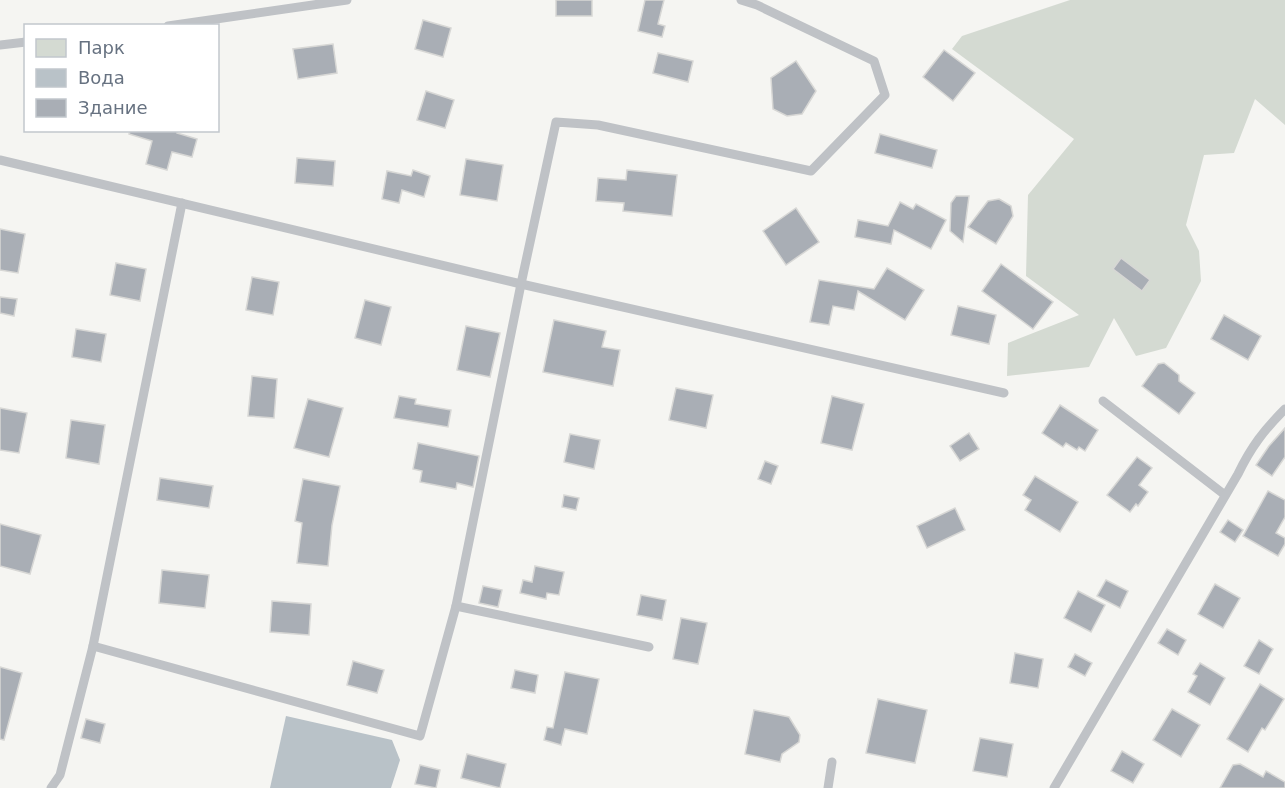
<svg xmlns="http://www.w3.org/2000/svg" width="1285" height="788" viewBox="0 0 1285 788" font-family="'DejaVu Sans',sans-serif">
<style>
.green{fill:#d4dad2}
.water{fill:#b9c2c8}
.building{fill:#a9aeb5;stroke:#d7d7d5;stroke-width:1.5}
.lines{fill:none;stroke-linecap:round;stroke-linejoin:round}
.lane{stroke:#bfc2c6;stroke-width:9}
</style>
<rect width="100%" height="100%" fill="#f5f5f2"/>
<path class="green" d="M1070,0H1285V125L1255,99L1234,153L1204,155L1186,225L1199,251L1201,281L1166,348L1136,356L1114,318L1089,367L1007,376L1008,343L1079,315L1026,276L1028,195L1074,139L952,49L962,36Z"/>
<path class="water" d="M286,716L392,740L400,760L391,788H270Z"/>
<g class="building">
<rect x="556" y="0" width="36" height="16"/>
<path d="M645,0H664L658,24L665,26L662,37L638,31Z"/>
<path d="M423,20L451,28L443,57L415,49Z"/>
<path d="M333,44L337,73L298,79L293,49Z"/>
<path d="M944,50L975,73L953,101L923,77Z"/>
<path d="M658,53L693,61L688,82L653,73Z"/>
<path d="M796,61L816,91L802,114L787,116L773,109L771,78Z"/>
<path d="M426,91L454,100L445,128L417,120Z"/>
<path d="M130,130H178L177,133L197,139L192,157L172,152L167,170L146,164L152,141L129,134Z"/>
<path d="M880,134L937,150L932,168L875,153Z"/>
<path d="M297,158L335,161L333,186L295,183Z"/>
<path d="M466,159L503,165L497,201L460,195Z"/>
<path d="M413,170L430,176L424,197L402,190L399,203L382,199L387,171L411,176Z"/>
<path d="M627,170L677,175L672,216L623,211L624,203L596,201L598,178L626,180Z"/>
<path d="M956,196H969L963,242L950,231L951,203Z"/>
<path d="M999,199L1011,206L1013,216L996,244L968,227L988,201Z"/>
<path d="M900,202L913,209L916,204L946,220L931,249L894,230L891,244L855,237L858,220L888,226Z"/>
<path d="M796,208L819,242L786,265L763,231Z"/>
<path d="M0,229L25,234L18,273L0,270Z"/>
<path d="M1121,258L1150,280L1142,291L1113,269Z"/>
<path d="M116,263L146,269L140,301L110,295Z"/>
<path d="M1001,264L1053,302L1033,329L982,291Z"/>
<path d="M887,268L924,290L905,320L858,291L854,310L833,306L829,325L810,322L819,280L874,289Z"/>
<path d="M252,277L279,282L273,315L246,310Z"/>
<path d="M0,297L17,299L14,316L0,313Z"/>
<path d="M365,300L391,307L381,345L355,338Z"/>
<path d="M958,306L996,315L989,344L951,335Z"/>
<path d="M1224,315L1261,336L1248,360L1211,339Z"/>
<path d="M554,320L606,331L602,347L620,350L613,386L543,372Z"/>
<path d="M466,326L500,333L490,377L457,370Z"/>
<path d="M76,329L106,334L101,362L72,357Z"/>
<path d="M1164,363L1179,375V381L1195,393L1179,414L1142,386L1158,364Z"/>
<path d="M252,376L277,379L274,418L248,416Z"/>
<path d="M676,388L713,395L706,428L669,420Z"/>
<path d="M399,396L416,399L415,404L451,410L448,427L394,418Z"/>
<path d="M832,396L864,404L852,450L821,443Z"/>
<path d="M308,399L343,408L329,457L294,448Z"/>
<path d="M1060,405L1098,430L1085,451L1079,447L1077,450L1066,443L1063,447L1042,433Z"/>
<path d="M0,408L27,413L19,453L0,450Z"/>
<path d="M71,420L105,425L99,464L66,458Z"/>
<path d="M1285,428V457L1272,476L1256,465L1269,446Z"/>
<path d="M969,433L979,449L960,461L950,446Z"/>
<path d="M570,434L600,440L594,469L564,462Z"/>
<path d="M418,443L479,456L473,487L457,483L456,489L420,482L422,471L413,469Z"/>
<path d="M1137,457L1152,468L1139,485L1148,492L1138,506L1136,504L1130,512L1107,495Z"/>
<path d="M765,461L778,466L771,484L758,479Z"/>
<path d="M1035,476L1078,502L1060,532L1025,510L1031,500L1023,495Z"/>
<path d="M160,478L213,486L209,508L157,500Z"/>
<path d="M303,479L340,486L332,525L328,566L297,563L302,523L295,521Z"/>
<path d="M1268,491L1285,500V517L1276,533L1285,538V544L1278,556L1243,536Z"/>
<path d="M564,495L579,498L576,510L562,507Z"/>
<path d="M955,508L965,530L927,548L917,526Z"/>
<path d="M1228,520L1243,530L1235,542L1220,532Z"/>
<path d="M0,524L41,535L30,574L0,566Z"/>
<path d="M535,566L564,572L559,595L547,593L546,599L520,593L523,580L532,582Z"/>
<path d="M162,570L209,575L205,608L159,603Z"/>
<path d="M1106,580L1128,591L1120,608L1097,596Z"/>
<path d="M1215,584L1240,598L1223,628L1198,614Z"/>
<path d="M483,586L502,590L498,607L479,603Z"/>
<path d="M1078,591L1105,605L1091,632L1064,618Z"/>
<path d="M641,595L666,600L662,620L637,615Z"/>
<path d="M272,601L311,604L309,635L270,632Z"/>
<path d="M681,618L707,623L698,664L673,659Z"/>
<path d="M1167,629L1186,640L1178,655L1158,643Z"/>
<path d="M1259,640L1273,649L1259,674L1244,666Z"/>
<path d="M1015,653L1043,659L1038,688L1010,683Z"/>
<path d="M1075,654L1092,663L1085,676L1068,667Z"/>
<path d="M353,661L384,670L377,693L347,685Z"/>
<path d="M1200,663L1225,678L1210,705L1188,692L1197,676L1193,674Z"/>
<path d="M0,667L22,673L4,740L0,739Z"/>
<path d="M515,670L538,675L535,693L511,688Z"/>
<path d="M565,672L599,679L587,734L565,729L561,745L544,740L547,727L553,728Z"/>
<path d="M1260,684L1284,699L1265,730L1262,728L1248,752L1227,739Z"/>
<path d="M878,699L927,710L915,763L866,753Z"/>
<path d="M1172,709L1200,725L1181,757L1153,740Z"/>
<path d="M754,710L789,717L800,735L799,742L782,754L780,762L745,754Z"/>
<path d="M86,719L105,724L100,743L81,738Z"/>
<path d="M980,738L1013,744L1007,777L973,771Z"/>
<path d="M1122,751L1144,764L1133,783L1111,771Z"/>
<path d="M467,754L506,764L500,788L461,778Z"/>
<path d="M1240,764L1263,777L1266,771L1285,782V788H1220L1233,765Z"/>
<path d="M420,765L440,770L436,788L415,784Z"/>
</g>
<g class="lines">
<g class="lane">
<path d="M168,26L347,0"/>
<path d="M0,45L26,42"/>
<path d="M0,160L521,284L1004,393"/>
<path d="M1103,401L1225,495"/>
<path d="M93,646L420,736L456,606"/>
<path d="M649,647L456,606L521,284L556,122L598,125L811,171L885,95L874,61L757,5L741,0"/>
<path d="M51,788L60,775L93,646L182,203"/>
<path d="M828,788L832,762"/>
<path d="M1054,788L1238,474C1251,447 1264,430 1285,409"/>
</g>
</g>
<rect x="24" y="24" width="195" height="108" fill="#ffffff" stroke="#c2c7cd" stroke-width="1.5"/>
<rect x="36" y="39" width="30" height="18" fill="#d4dad2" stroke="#c2c7cd" stroke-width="1.5"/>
<text x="78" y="54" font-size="18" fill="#677281">Парк</text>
<rect x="36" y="69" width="30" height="18" fill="#b9c2c8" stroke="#c2c7cd" stroke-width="1.5"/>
<text x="78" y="84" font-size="18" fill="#677281">Вода</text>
<rect x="36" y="99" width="30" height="18" fill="#a9aeb5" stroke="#c2c7cd" stroke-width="1.5"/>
<text x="78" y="114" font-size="18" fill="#677281">Здание</text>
</svg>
